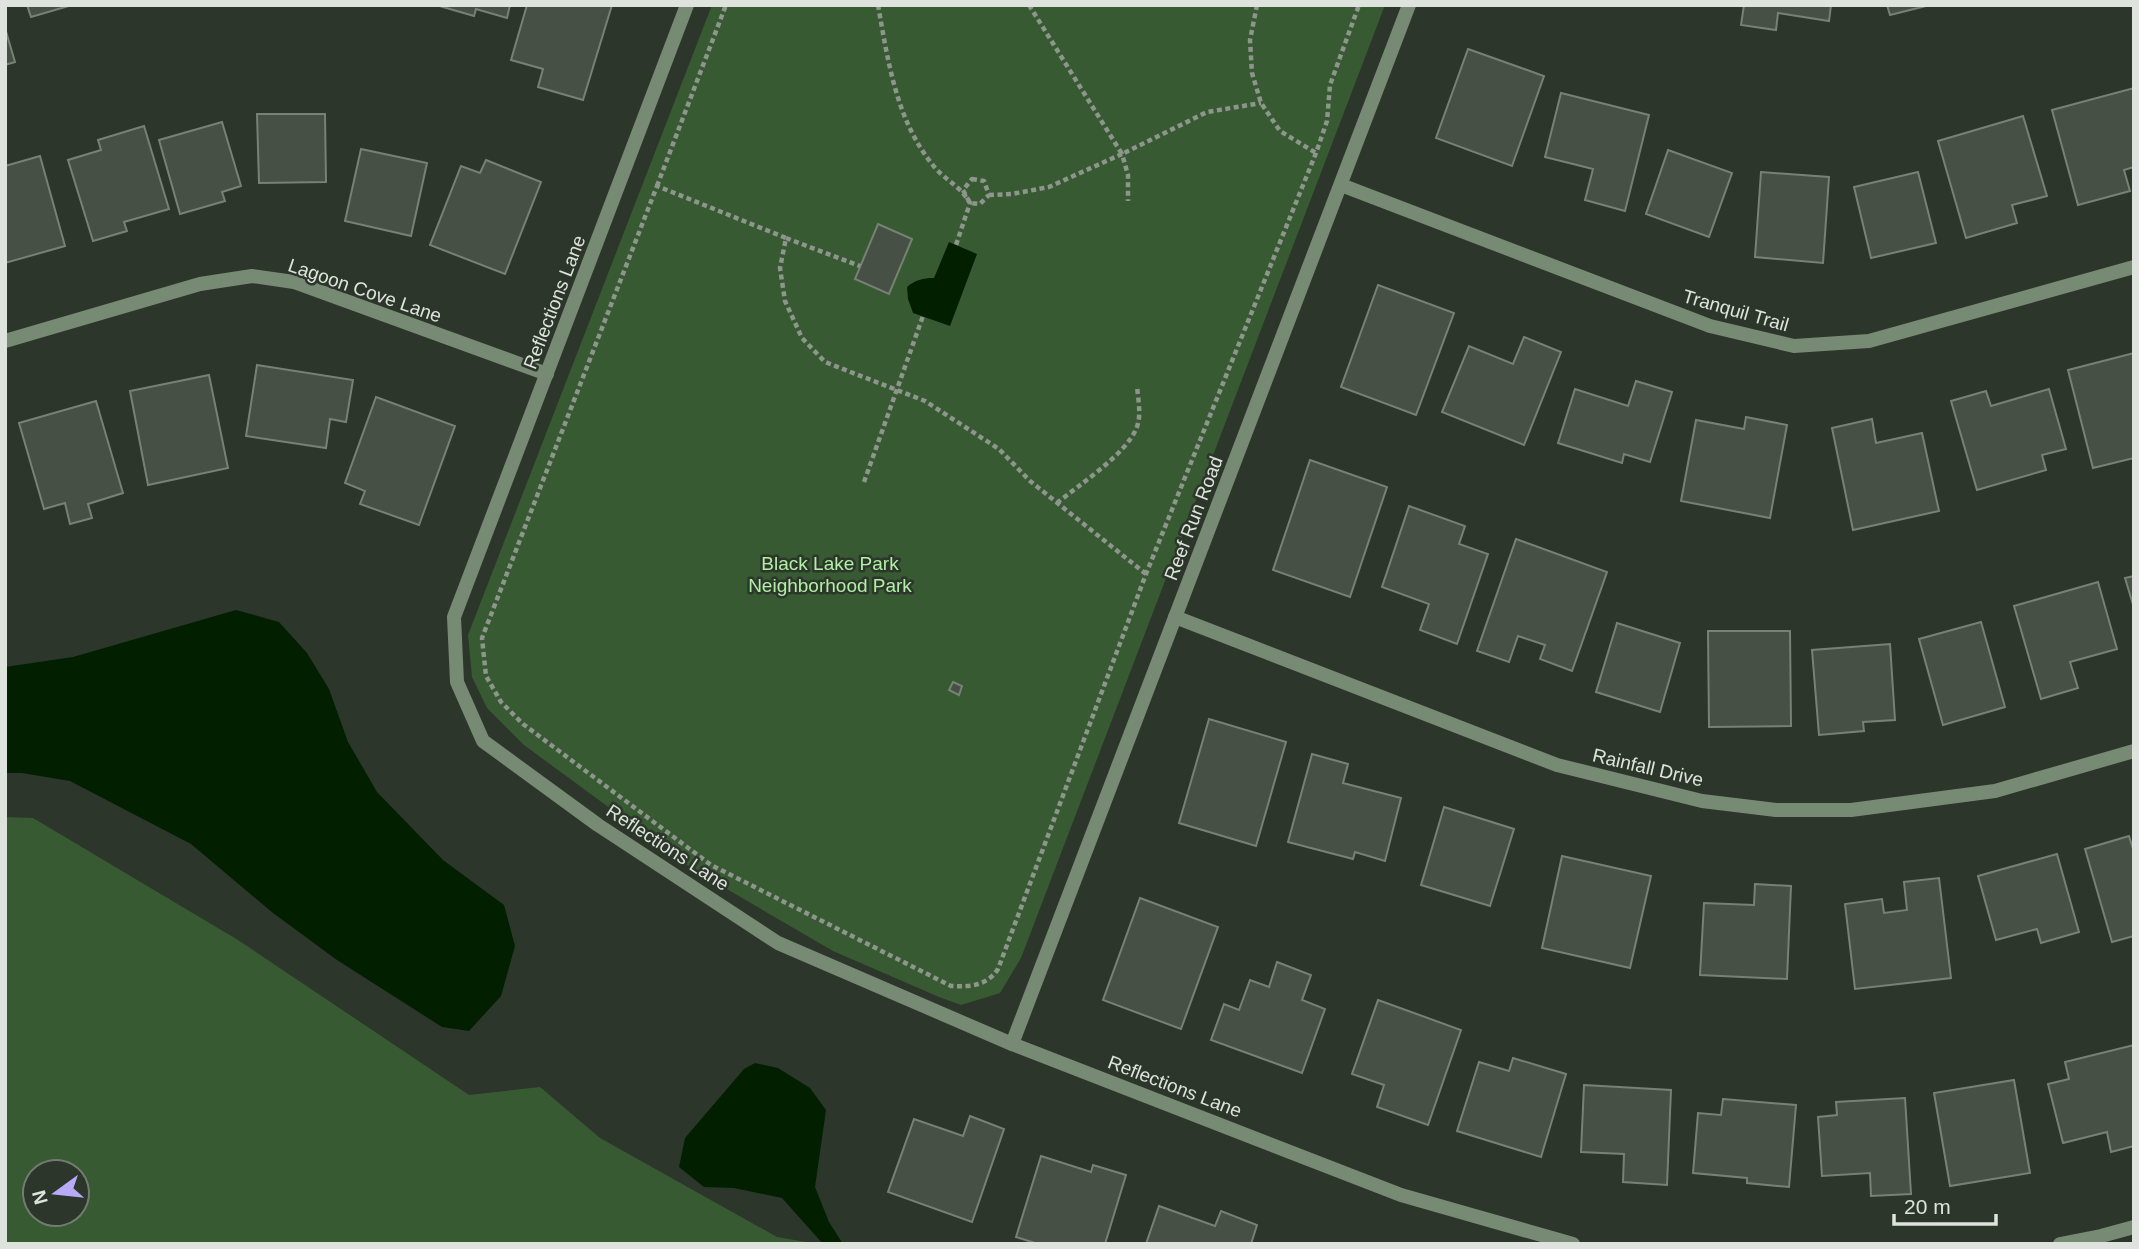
<svg xmlns="http://www.w3.org/2000/svg" width="2139" height="1249" viewBox="0 0 2139 1249" font-family="Arial,sans-serif">
<style>
.green{fill:#385a32;fill-rule:evenodd}
.water{fill:#022000}
.building{fill:#465044;stroke:#768274;stroke-width:2}
.lines{fill:none;stroke-linecap:round;stroke-linejoin:round}
.path{stroke:#8d958c;stroke-width:4.5;stroke-dasharray:5 3.5;stroke-linecap:butt}
.street{stroke:#778a73;stroke-width:14}
.labels{text-anchor:middle;stroke-width:5;stroke-linejoin:round;paint-order:stroke}
.street-label{font-size:19px;fill:#dee4dd;stroke:#2c362a}
.park-label{font-size:19px;fill:#b0efa4;stroke:#2c362a}
</style>
<rect width="100%" height="100%" fill="#2c362a"/>
<g class="green">
<path d="M712,5H1385L1021,958L1000,993L961,1005L939,997L833,951L694,870L524,745L487,708L472,677L468,635Z"/>
<path d="M5,817L33,818L238,940L469,1095L540,1087L600,1138L777,1237L818,1244H5ZM77,1172V1214H35V1172Z"/>
</g>
<g class="water">
<path d="M949,242L977,254L950,326L913,313L908,299L907,287C915,280 923,278 934,278Z"/>
<path d="M236,610L279,622L307,653L329,689L348,742L377,792L443,860L504,905L515,946L501,996L469,1031L442,1027L337,960L273,913L191,844L70,781L22,773H5V667L73,657Z"/>
<path d="M755,1063L778,1068L810,1088L826,1110L815,1187L829,1222L843,1244H823L782,1198L734,1188L704,1187L679,1167L685,1138L744,1069Z"/>
</g>
<g class="building">
<path d="M27,5H72L31,17Z"/>
<path d="M436,5H510L507,18L476,9L474,16Z"/>
<path d="M527,5H612L583,100L538,87L543,69L511,60Z"/>
<path d="M1744,5H1831L1829,21L1778,13L1776,30L1741,25Z"/>
<path d="M1887,5H1930L1890,15Z"/>
<path d="M5,28L15,62L5,65Z"/>
<path d="M1468,49L1544,76L1512,166L1436,138Z"/>
<path d="M2134,88V167L2124,170L2130,191L2078,205L2052,110Z"/>
<path d="M1561,93L1649,115L1625,211L1585,200L1593,169L1545,157Z"/>
<path d="M257,114H325L326,182L259,183Z"/>
<path d="M2023,116L2047,196L2012,205L2017,223L1966,238L1938,141Z"/>
<path d="M222,122L241,186L222,192L225,201L180,214L159,140Z"/>
<path d="M144,126L169,209L124,222L127,231L93,241L68,160L101,150L98,140Z"/>
<path d="M361,149L427,163L411,236L345,221Z"/>
<path d="M1668,150L1732,173L1709,237L1646,214Z"/>
<path d="M40,156L65,246L5,263V166Z"/>
<path d="M486,160L541,182L505,274L430,245L461,166L480,173Z"/>
<path d="M1761,172L1829,177L1823,263L1755,257Z"/>
<path d="M1918,172L1936,243L1871,258L1854,187Z"/>
<path d="M878,224L912,239L889,294L855,279Z"/>
<path d="M1378,285L1454,313L1416,415L1341,387Z"/>
<path d="M1524,337L1561,352L1524,445L1442,412L1469,346L1513,364Z"/>
<path d="M2134,353V458L2093,468L2068,370Z"/>
<path d="M257,365L353,380L346,422L330,419L326,448L246,436Z"/>
<path d="M209,375L228,468L148,485L130,391Z"/>
<path d="M1636,381L1672,392L1650,462L1624,454L1622,463L1558,443L1575,389L1628,406Z"/>
<path d="M2049,389L2066,449L2042,455L2046,470L1977,490L1951,401L1986,391L1991,406Z"/>
<path d="M376,397L455,426L419,525L360,504L365,491L345,483Z"/>
<path d="M96,401L123,493L88,504L92,518L70,524L65,503L44,509L19,423Z"/>
<path d="M1746,417L1787,425L1770,518L1681,501L1696,420L1744,429Z"/>
<path d="M1872,419L1876,443L1922,433L1939,511L1853,530L1832,428Z"/>
<path d="M1310,460L1387,487L1350,597L1273,570Z"/>
<path d="M1409,506L1465,526L1459,544L1488,554L1457,644L1420,630L1429,604L1382,587Z"/>
<path d="M1516,539L1607,572L1572,671L1540,659L1545,645L1518,636L1509,662L1477,651Z"/>
<path d="M2134,576V608L2125,578Z"/>
<path d="M2098,582L2117,649L2070,662L2078,688L2041,699L2014,606Z"/>
<path d="M1981,622L2005,707L1943,725L1919,639Z"/>
<path d="M1617,623L1680,643L1660,712L1596,692Z"/>
<path d="M1708,631H1790L1791,726L1709,727Z"/>
<path d="M1890,644L1895,720L1863,722L1864,731L1819,735L1812,650Z"/>
<path d="M953,682L962,686L959,695L949,690Z"/>
<path d="M1209,719L1286,742L1256,846L1179,823Z"/>
<path d="M1312,754L1348,764L1343,783L1401,798L1385,861L1355,852L1353,859L1288,842Z"/>
<path d="M1444,807L1514,829L1490,906L1421,885Z"/>
<path d="M2129,836L2134,852V936L2112,942L2085,849Z"/>
<path d="M2057,854L2079,932L2041,943L2037,929L1996,940L1978,876Z"/>
<path d="M1562,856L1651,876L1630,968L1542,948Z"/>
<path d="M1939,878L1951,978L1855,989L1845,904L1882,899L1884,913L1907,910L1904,882Z"/>
<path d="M1755,884L1791,886L1787,979L1700,975L1704,903L1754,905Z"/>
<path d="M1140,898L1218,927L1181,1029L1103,1000Z"/>
<path d="M1277,962L1311,975L1302,1000L1325,1009L1302,1073L1211,1040L1224,1004L1239,1010L1250,980L1269,987Z"/>
<path d="M1378,1000L1461,1030L1428,1125L1377,1107L1384,1085L1352,1074Z"/>
<path d="M2134,1045V1146L2111,1152L2107,1132L2063,1143L2048,1084L2069,1079L2065,1062Z"/>
<path d="M1513,1058L1566,1074L1541,1157L1457,1131L1479,1062L1509,1071Z"/>
<path d="M2014,1080L2030,1173L1950,1186L1934,1093Z"/>
<path d="M1584,1085L1671,1090L1667,1185L1623,1182L1624,1154L1581,1152Z"/>
<path d="M1905,1098L1911,1194L1871,1196L1870,1173L1822,1176L1818,1117L1837,1115L1836,1102Z"/>
<path d="M1723,1099L1796,1105L1789,1187L1747,1183V1178L1693,1173L1698,1113L1721,1115Z"/>
<path d="M970,1116L1004,1129L972,1222L888,1192L914,1119L963,1136Z"/>
<path d="M1041,1156L1091,1172L1093,1165L1126,1175L1105,1244H1038L1016,1237Z"/>
<path d="M1159,1206L1215,1226L1221,1211L1257,1225L1251,1244H1146Z"/>
</g>
<g class="lines">
<g class="path">
<path d="M878,5C888,61 896,119 932,164C944,180 959,184 970,203L956,245"/>
<path d="M1029,5L1122,154L1207,112L1261,103"/>
<path d="M1257,5L1250,40L1252,73L1261,103L1280,131L1316,153"/>
<path d="M972,179L984,181L989,195L980,204L970,203L963,190Z"/>
<path d="M657,186L726,5"/>
<path d="M989,195L1012,194L1049,187L1122,154L1128,175V201"/>
<path d="M786,238L860,266"/>
<path d="M864,482L923,316"/>
<path d="M1057,503C1079,485 1126,454 1136,429C1142,417 1138,399 1137,386"/>
<path d="M1146,574L1030,481L999,449L925,401L825,362L802,338L785,301L780,268L786,238L657,186L482,638L486,676L501,702L523,724L711,865L951,986C970,987 987,986 998,969L1146,574L1316,153L1327,121L1330,85L1359,5"/>
</g>
<g class="street">
<path d="M687,5L454,617L457,682L483,741L598,825L778,943L1012,1044L1401,1195L1573,1244"/>
<path d="M1341,185L1710,326L1794,346L1869,341L2134,267"/>
<path d="M5,341L200,284L252,276L294,282L547,374"/>
<path d="M1175,617L1557,765L1702,801L1776,810H1851L1995,791L2134,751"/>
<path d="M1012,1044L1409,5"/>
<path d="M2060,1244L2101,1236L2134,1227"/>
</g>
</g>
<g class="labels">
<g class="street-label">
<text transform="translate(365 290) rotate(19)" y="7">Lagoon Cove Lane</text>
<text transform="translate(554 302) rotate(-69)" y="7">Reflections Lane</text>
<text transform="translate(1736 310) rotate(16)" y="7">Tranquil Trail</text>
<text transform="translate(1193 518) rotate(-69)" y="7">Reef Run Road</text>
<text transform="translate(1648 767) rotate(13)" y="7">Rainfall Drive</text>
<text transform="translate(668 847) rotate(33)" y="7">Reflections Lane</text>
<text transform="translate(1175 1086) rotate(21)" y="7">Reflections Lane</text>
</g>
<g class="park-label">
<text x="830" y="570">Black Lake Park<tspan x="830" dy="22">Neighborhood Park</tspan></text>
</g>
</g>
<rect width="2139" height="1249" fill="none" stroke="#dee4dd" stroke-width="14"/>
<g transform="translate(56 1193) rotate(255)"><circle r="33" fill="#2c362a" stroke="#737c72" stroke-width="2"/>
<path d="M0-5L12 26L0 18L-12 26Z" fill="#b7abf8"/>
<text y="-10" font-size="19" font-weight="bold" text-anchor="middle" fill="#dee4dd">N</text>
</g>
<path d="M1894 1214v10h102v-10" fill="none" stroke="#dee4dd" stroke-width="3.5"/>
<text x="1904" y="1214" font-size="21" fill="#dee4dd" stroke="#2c362a" stroke-width="5" paint-order="stroke">20 m</text>
</svg>
